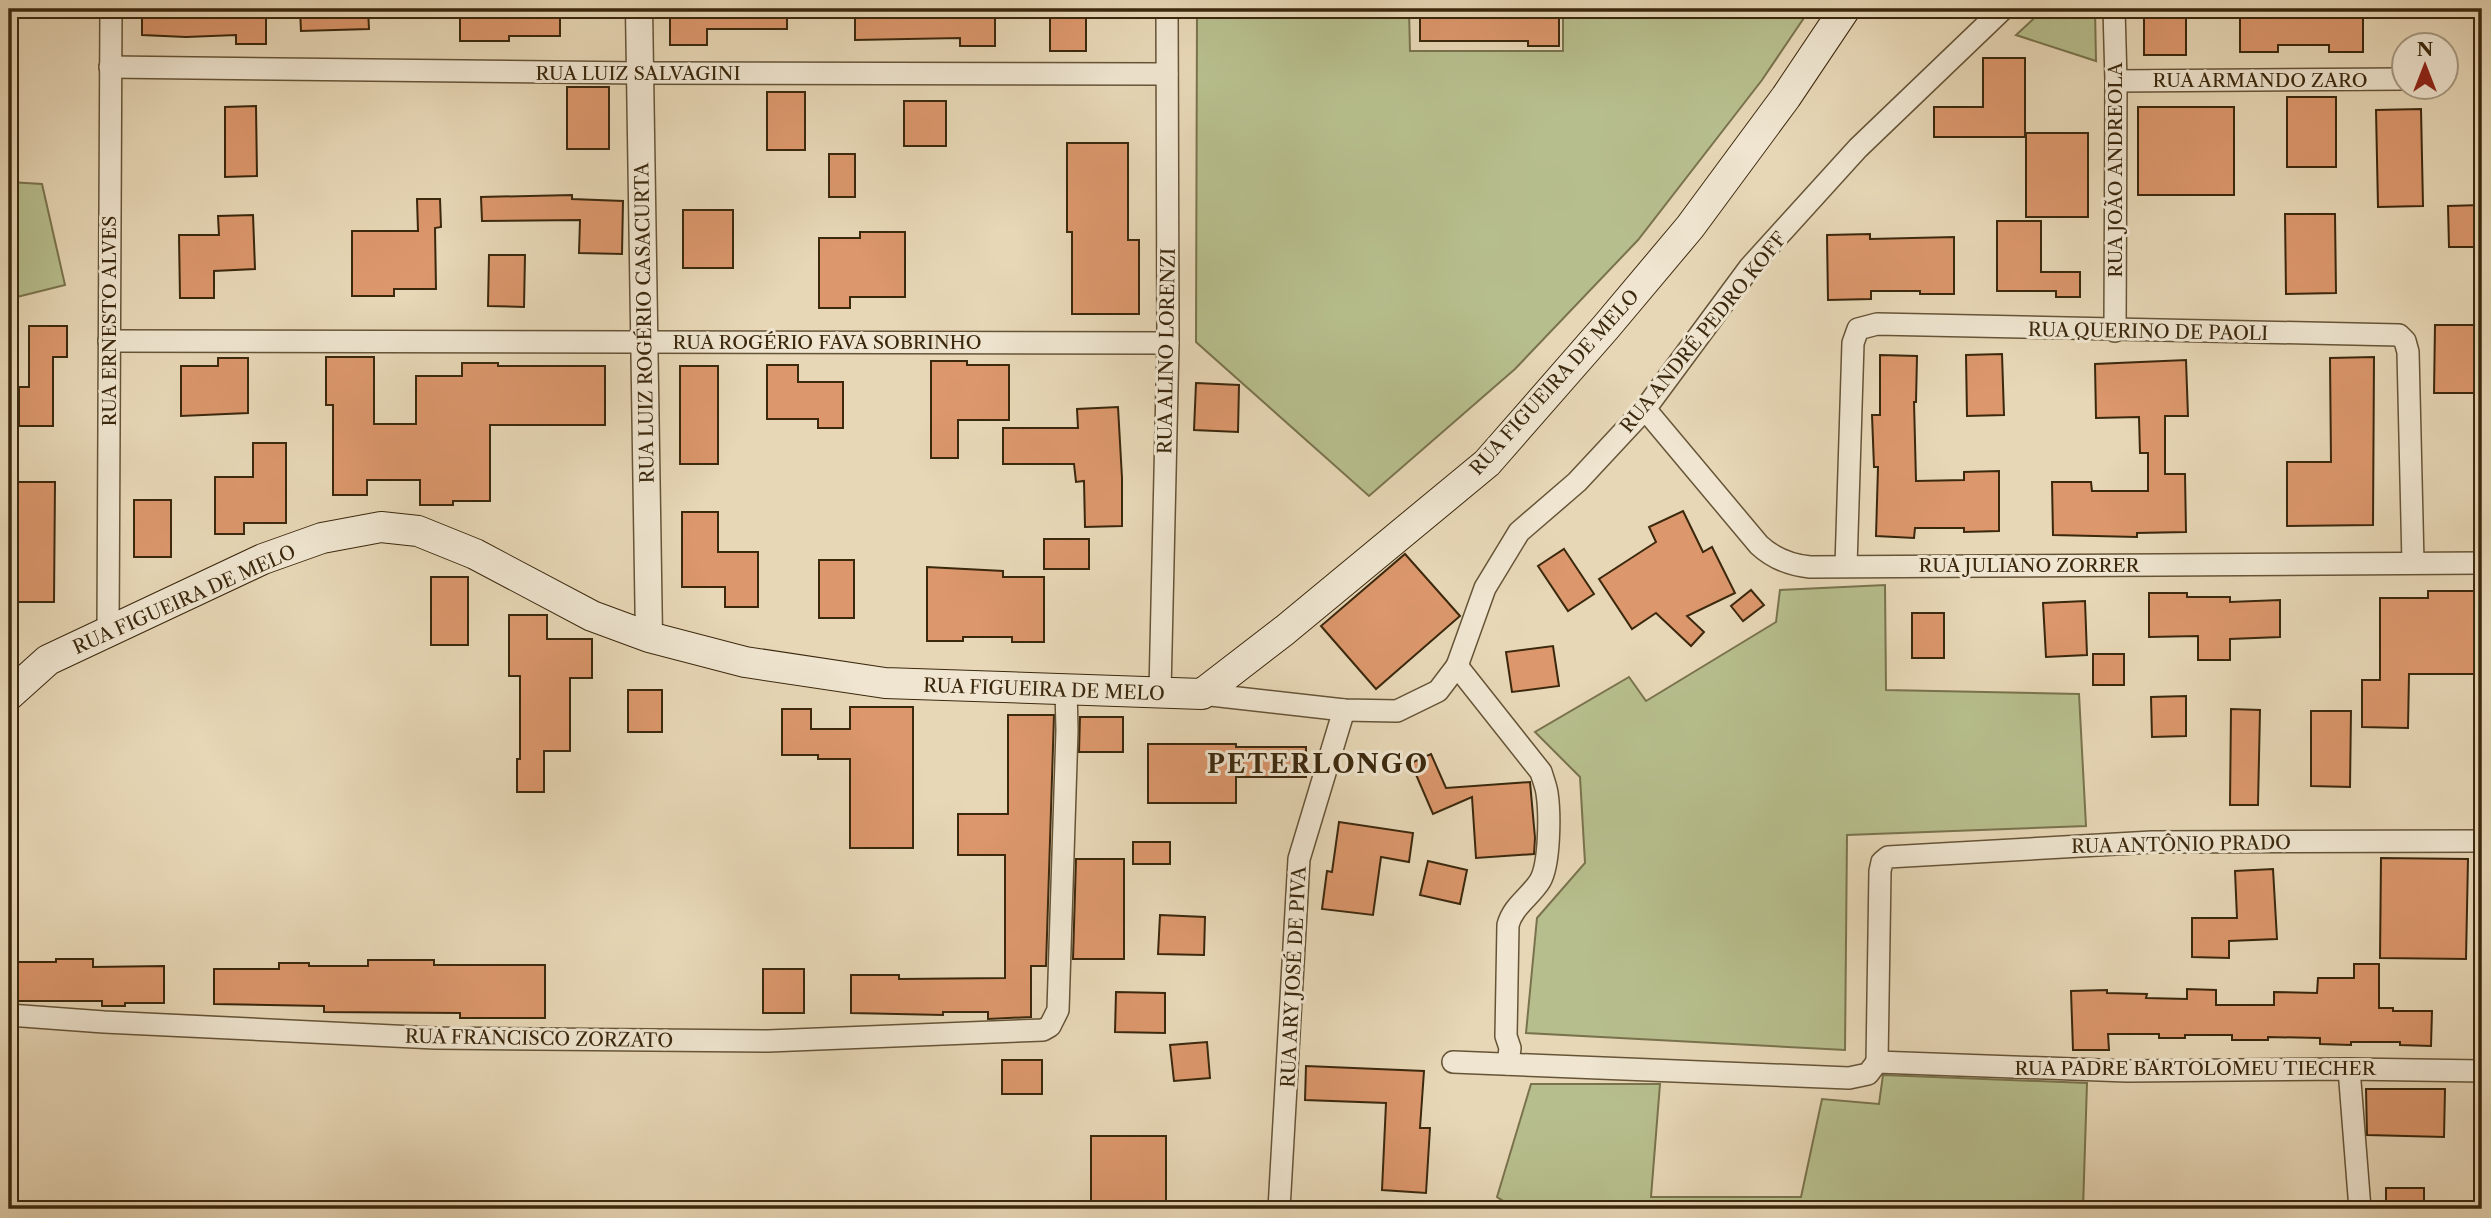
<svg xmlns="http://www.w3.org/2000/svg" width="2491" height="1218" viewBox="0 0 2491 1218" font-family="'Libre Caslon Text',serif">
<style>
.green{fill:#b7be8d;stroke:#79734d;stroke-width:2}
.building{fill:#dc976c;stroke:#3b280d;stroke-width:2}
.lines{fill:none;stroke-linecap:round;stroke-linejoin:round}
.minor-casing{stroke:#665437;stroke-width:24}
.tertiary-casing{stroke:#665437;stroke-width:29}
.secondary-casing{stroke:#3b280d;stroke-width:32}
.minor{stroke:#efe5d0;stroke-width:21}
.tertiary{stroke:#efe5d0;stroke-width:26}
.secondary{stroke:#efe5d0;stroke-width:30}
.labels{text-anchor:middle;stroke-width:6;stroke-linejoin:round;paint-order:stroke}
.street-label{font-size:19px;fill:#3b280d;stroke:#efe5d0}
.district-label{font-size:26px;font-weight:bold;letter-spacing:2px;fill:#3b280d;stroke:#efe5d0}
</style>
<rect width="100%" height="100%" fill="#e7d7b6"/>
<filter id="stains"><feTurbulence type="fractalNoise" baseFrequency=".00286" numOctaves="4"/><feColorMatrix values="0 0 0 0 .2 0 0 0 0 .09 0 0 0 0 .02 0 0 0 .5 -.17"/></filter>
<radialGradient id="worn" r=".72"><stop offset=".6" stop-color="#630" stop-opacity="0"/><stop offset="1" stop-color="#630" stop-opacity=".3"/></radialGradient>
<g class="green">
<path d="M1197,9H1409L1410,51H1563V9H1810L1762,80L1638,240L1515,369L1369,496L1196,342Z"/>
<path d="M2044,9H2095L2096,61L2016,35Z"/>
<path d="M9,182L42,184L65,285L9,299Z"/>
<path d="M1885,585L1886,690L2079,694L2086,826L1847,835L1845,1050L1526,1033L1537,918L1585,863L1580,777L1535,732L1629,677L1646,701L1776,622L1780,590Z"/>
<path d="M1883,1075L2087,1083L2083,1209H1516L1497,1197L1531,1084H1660L1651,1197H1801L1822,1099L1879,1104Z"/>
</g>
<g class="building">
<path d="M142,9H266V44H236V35L186,37L142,35Z"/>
<path d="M300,9H368L369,29L301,31Z"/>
<path d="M460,9H560V36H509V41H460Z"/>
<path d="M670,9H787V29H707V45H670Z"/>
<path d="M855,9H995V46H960V38L855,40Z"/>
<rect x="1050" y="9" width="36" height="42"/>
<path d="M1420,9H1559V46H1528V41H1420Z"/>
<rect x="2144" y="9" width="42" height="46"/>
<path d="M2240,9H2363V52H2329V45H2278V52H2240Z"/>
<path d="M1983,58H2025V137H1934V107H1983Z"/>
<rect x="567" y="87" width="42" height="62"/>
<rect x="767" y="92" width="38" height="58"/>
<rect x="2287" y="97" width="49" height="70"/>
<rect x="904" y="101" width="42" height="45"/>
<path d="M256,106L257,176L225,177V107Z"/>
<rect x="2138" y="107" width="96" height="88"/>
<path d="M2421,109L2423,206L2378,207L2376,110Z"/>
<rect x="2026" y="133" width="62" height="84"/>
<path d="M1067,143H1128V240H1139V314H1072V232H1067Z"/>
<rect x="829" y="154" width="26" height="43"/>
<path d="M572,195V199L623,201L622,254L579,253L580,220L482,221L481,197Z"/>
<path d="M417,199H440L441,227L435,228L436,289H394V296H352V231H418Z"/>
<path d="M2481,205L2482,247H2449L2448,206Z"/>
<rect x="683" y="210" width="50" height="58"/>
<path d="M2285,214H2335L2336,293L2286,294Z"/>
<path d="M253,215L255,269L214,271V298H180L179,235H219L218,216Z"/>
<path d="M1997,221H2041V272H2080V297H2056V291H1997Z"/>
<path d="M860,232H905V297H850V308H819V238H860Z"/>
<path d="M1870,234V239L1954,237V294H1920V291H1871V299L1828,300L1827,235Z"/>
<path d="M489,255H525L524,307L488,306Z"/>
<path d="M2435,325H2479V393H2434Z"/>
<path d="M29,326H67V357H53V426H19V387H29Z"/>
<path d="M2002,354L2004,415L1967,416L1966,355Z"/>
<path d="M1880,355L1917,356L1916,402H1914L1916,481L1964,480V472L1999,471V531L1964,532V528H1915L1914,538L1876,536L1878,467H1874L1872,415H1880Z"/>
<path d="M326,357H374V424H416V376H462V363H498V366H605V425H490V501H453V505H420V480H367V495H333V405H326Z"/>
<path d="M2374,357L2373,525L2287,526V462H2331L2330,358Z"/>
<path d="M218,358H248V413L181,416V366H218Z"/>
<path d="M2186,360L2188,416H2165V474H2185L2186,532L2137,533V537L2053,535L2052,482H2091L2092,491H2148V453H2140L2139,417L2096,418L2095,364Z"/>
<path d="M931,361H967V365H1009V420H958V458H931Z"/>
<path d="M767,365H798V382H843V428H818V419H767Z"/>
<rect x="680" y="366" width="38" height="98"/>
<path d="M1196,383L1239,385L1238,432L1194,430Z"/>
<path d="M1118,407L1122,478V526L1085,527L1084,481L1076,482L1074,464H1003V428H1078L1077,409Z"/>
<path d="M253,443H286V523H244V534H215V477H253Z"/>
<path d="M9,482H55L54,602H9Z"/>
<rect x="134" y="500" width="37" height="57"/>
<path d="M1683,511L1703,552L1712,547L1735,593L1687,616L1704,632L1691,646L1656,613L1632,629L1599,579L1656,542L1649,527Z"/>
<path d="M682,512H718V552H758V607H725V587H682Z"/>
<rect x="1044" y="539" width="45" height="30"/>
<path d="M1564,549L1594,594L1568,611L1538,566Z"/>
<path d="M1405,554L1460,616L1376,689L1321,626Z"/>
<rect x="819" y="560" width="35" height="58"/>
<path d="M927,567L1003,571V577H1044V642H1012V637H963V641H927Z"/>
<rect x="431" y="577" width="37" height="68"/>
<path d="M1751,590L1764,605L1743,621L1731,606Z"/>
<path d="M2428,591H2475L2474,674H2409L2408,728L2362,727V680H2380V598H2428Z"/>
<path d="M2149,593H2187V597H2230V602L2280,600V637L2230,639V660H2198V636L2149,637Z"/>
<path d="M2085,601L2087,655L2046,657L2043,603Z"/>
<rect x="1912" y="613" width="32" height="45"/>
<path d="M509,615H547V639H592V678H570V751H544V792H517V759H520V676H509Z"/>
<path d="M1553,646L1559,686L1512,692L1506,652Z"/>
<rect x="2093" y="654" width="31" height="31"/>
<rect x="628" y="690" width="34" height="42"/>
<path d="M2186,696V736L2152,737L2151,697Z"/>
<path d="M850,707H913V848H850V759H818V755H782V709H811V729H850Z"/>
<path d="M2231,709L2260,710L2258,805H2230Z"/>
<path d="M2311,711H2351L2350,787L2311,786Z"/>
<path d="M1008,715H1054L1046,966H1031V1017L988,1019V1012H943V1015L851,1013V975H899V979L1005,978V855H958V814H1008Z"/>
<path d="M1080,717H1123V752H1079Z"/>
<path d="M1148,744H1236V747H1306V777H1236V803H1148Z"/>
<path d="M1431,754L1446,788L1530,782L1535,838L1534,854L1476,858L1472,797L1433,814L1411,763Z"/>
<path d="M1339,822L1413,833L1409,862L1381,857L1373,915L1322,909L1327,871L1332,872Z"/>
<rect x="1133" y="842" width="37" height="22"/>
<path d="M2381,858L2468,859L2466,959L2380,958Z"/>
<path d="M1076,859H1124V959H1073Z"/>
<path d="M1428,861L1467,870L1460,904L1420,895Z"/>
<path d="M2273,869L2277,939L2229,941V958L2192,957V918H2237L2235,871Z"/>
<path d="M1160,915L1205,917L1204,955L1158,954Z"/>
<path d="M56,959H93V967L164,966V1003H125V1006H102V1001H9V962H56Z"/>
<path d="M368,960H434V965H545V1018H460V1013L324,1012V1006L214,1004V969H279V963H309V966H368Z"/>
<path d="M2354,964H2379V1008H2393V1011H2432L2431,1046L2400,1045V1042H2351V1045L2320,1044V1038L2268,1037V1040H2232V1035H2185V1038H2159V1034H2108L2109,1050H2073L2071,991L2107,990V993L2147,994L2146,998L2187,999V989L2216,990V1005H2274V992L2317,993L2318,978H2354Z"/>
<rect x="763" y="969" width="41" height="44"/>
<path d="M1116,992L1165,993V1033L1115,1032Z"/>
<path d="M1207,1042L1210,1078L1174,1081L1170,1045Z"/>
<rect x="1002" y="1060" width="40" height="34"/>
<path d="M1306,1066L1424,1071L1420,1128H1430L1426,1193L1382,1190L1386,1103L1305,1100Z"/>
<path d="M2366,1089H2445L2444,1137L2367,1135Z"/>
<rect x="1091" y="1136" width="75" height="73"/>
<rect x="2386" y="1188" width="38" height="21"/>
</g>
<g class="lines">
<g class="minor-casing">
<g id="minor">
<path d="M2114,9L2116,81L2115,331"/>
<path d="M110,67L640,73L1167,74"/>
<path d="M2116,81L2404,79"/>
<path d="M109,341L1168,343"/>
<path d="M1645,409L1759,545C1774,559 1790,565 1810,567L2482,563"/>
<path d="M1846,566L1853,343L1858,329L1877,324L2399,335L2405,341L2408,352L2413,563"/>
<path d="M108,633L111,9"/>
<path d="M1457,666L1541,772C1543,779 1546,786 1547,793C1550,813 1550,864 1540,881C1530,897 1513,906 1508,925L1506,1036L1510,1048L1508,1064"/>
<path d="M1160,692L1168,343L1167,9"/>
<path d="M1202,694L1344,710L1397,711L1438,691L1457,666L1485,588L1519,532L1577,482L1645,409L1750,267L1858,148L2003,9"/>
<path d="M9,1015L104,1022L435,1038L768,1041L1043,1030L1050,1026L1058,1010L1067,730L1066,689"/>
<path d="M1453,1062L1849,1078L1868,1074L1877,1062"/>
<path d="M1877,1062L1880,871L1882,862L1888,857L2152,842L2482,841"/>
<path d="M1877,1062L2127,1071L2349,1069L2482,1071"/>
<path d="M2349,1069L2360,1209"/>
<path d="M1279,1209L1299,859L1344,710"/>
</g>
</g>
<g class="tertiary-casing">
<path id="tertiary" d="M639,9L649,637"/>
</g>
<g class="secondary-casing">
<path id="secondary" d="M9,695L48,660L263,559L322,538L381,527L418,531L475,554L592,616L649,637L745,662L885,683L1202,694L1285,630L1487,463L1606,327L1690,227L1786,97L1845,9"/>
</g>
<use href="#minor" class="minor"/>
<use href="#tertiary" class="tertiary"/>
<use href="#secondary" class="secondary"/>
</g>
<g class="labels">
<g class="street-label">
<text x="638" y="80">RUA LUIZ SALVAGINI</text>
<text x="2260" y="87">RUA ARMANDO ZARO</text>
<text transform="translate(2115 170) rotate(-90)" y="7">RUA JOÃO ANDREOLA</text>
<text transform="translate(109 321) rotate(-90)" y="7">RUA ERNESTO ALVES</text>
<text transform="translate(644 323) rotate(-91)" y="7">RUA LUIZ ROGÉRIO CASACURTA</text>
<text transform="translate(2148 331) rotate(1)" y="7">RUA QUERINO DE PAOLI</text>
<text transform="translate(1703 332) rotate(-51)" y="7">RUA ANDRÉ PEDRO KOFF</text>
<text x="827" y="349">RUA ROGÉRIO FAVA SOBRINHO</text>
<text transform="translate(1166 351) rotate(-89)" y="7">RUA ALINO LORENZI</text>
<text transform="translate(1554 382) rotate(-48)" y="7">RUA FIGUEIRA DE MELO</text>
<text x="2029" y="572">RUA JULIANO ZORRER</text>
<text transform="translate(184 599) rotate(-24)" y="7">RUA FIGUEIRA DE MELO</text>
<text transform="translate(1044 689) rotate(2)" y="7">RUA FIGUEIRA DE MELO</text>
<text transform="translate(2181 844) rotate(-1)" y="7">RUA ANTÔNIO PRADO</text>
<text transform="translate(1293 977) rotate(-87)" y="7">RUA ARY JOSÉ DE PIVA</text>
<text transform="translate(539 1038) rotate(1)" y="7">RUA FRANCISCO ZORZATO</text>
<text x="2195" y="1075">RUA PADRE BARTOLOMEU TIECHER</text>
</g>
<g class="district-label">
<text x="1318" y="773">PETERLONGO</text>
</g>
</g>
<rect width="2491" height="1218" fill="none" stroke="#e7d7b6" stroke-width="35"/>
<rect x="10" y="10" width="2470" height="1197" fill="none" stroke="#3b280d" stroke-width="3.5"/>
<rect x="18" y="18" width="2456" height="1183" fill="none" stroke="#3b280d" stroke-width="2"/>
<g transform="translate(2425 66)"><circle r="33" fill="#efe5d0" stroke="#a79982" stroke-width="2"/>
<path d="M0-5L12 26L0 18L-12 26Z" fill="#8f2418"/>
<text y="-10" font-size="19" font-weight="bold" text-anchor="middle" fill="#3b280d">N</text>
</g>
<rect width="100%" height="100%" filter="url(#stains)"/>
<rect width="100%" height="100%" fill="url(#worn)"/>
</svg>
